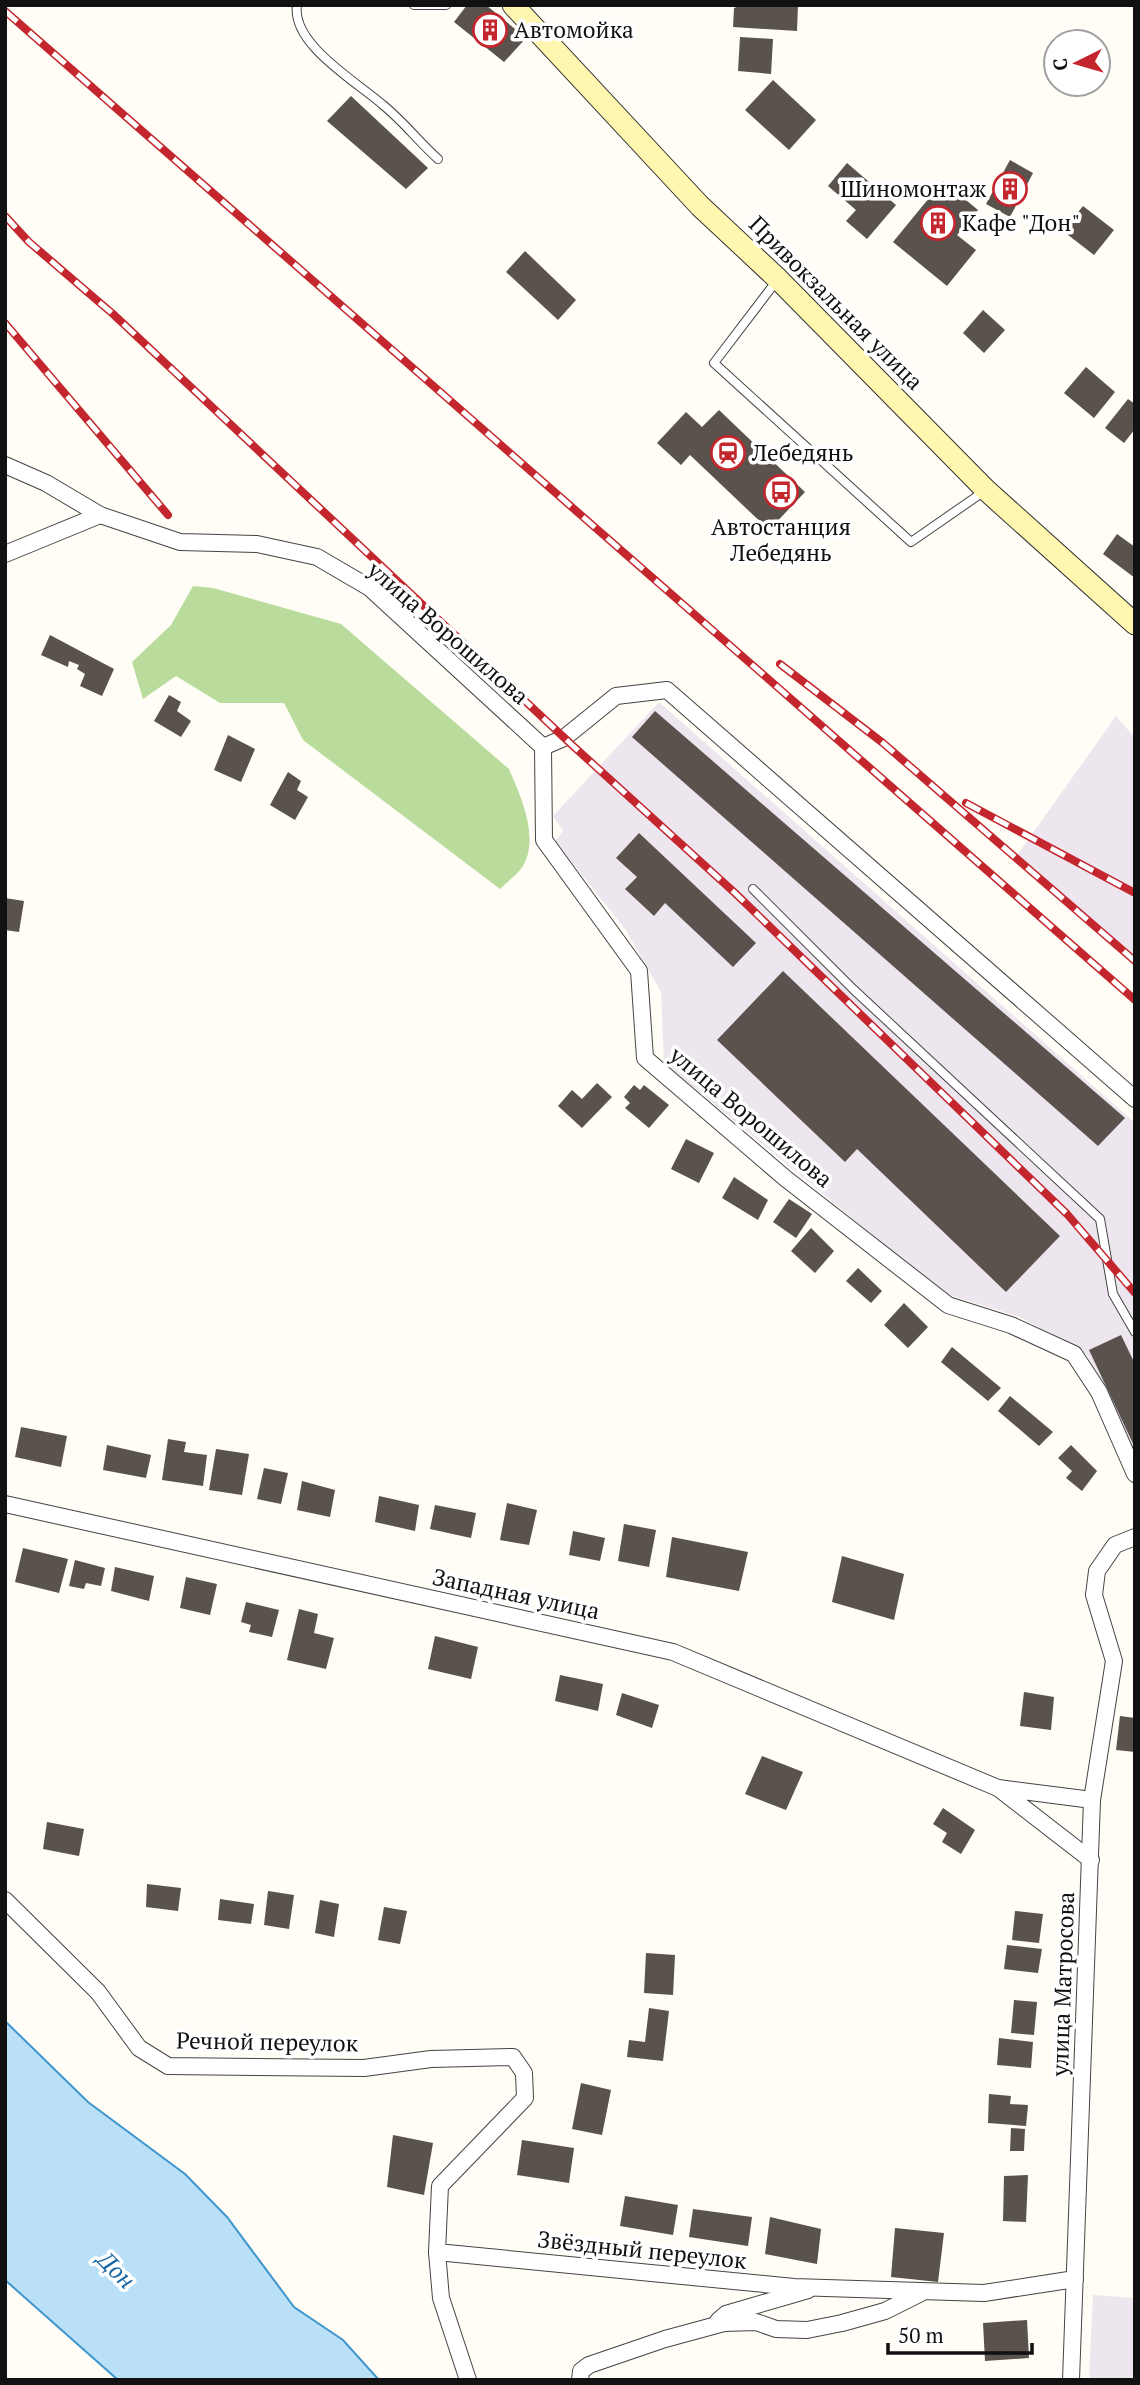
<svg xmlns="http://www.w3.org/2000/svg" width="1140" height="2385" viewBox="0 0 1140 2385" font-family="'PT Serif',serif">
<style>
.industrial{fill:#eee6ef}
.forest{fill:#b9dc9c}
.water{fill:#b9e0f7;stroke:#3f96cf;stroke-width:2}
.building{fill:#5a524d}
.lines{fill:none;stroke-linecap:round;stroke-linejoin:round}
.service-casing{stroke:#444;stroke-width:10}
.minor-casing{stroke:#444;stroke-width:18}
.secondary-casing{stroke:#333;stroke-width:23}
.service{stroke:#fff;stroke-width:8}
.minor{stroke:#fff;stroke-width:16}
.secondary{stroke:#fff6b0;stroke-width:21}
.rail-casing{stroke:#c4262e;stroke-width:8}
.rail{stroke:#fff;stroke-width:5;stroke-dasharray:16;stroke-linecap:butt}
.labels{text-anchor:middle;stroke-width:7;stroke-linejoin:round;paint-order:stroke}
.poi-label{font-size:23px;fill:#111;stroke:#fff;text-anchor:start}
.street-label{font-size:23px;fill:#111;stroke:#fff}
.water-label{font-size:24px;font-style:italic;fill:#1768a6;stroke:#fff}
</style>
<rect width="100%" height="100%" fill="#fffdf5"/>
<g class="industrial">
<path d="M659,702L1135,1123V1452L1087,1355L1020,1317L943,1293L664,1063L661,992L625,929L555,841L563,831L553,816Z"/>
<path d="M1116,716L1135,738V959L1013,861Z"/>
<path d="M1093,2295L1135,2298V2380H1089Z"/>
</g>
<path class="forest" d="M193,586L213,588L341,624L509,769C521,797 542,842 520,870C514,877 506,883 500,889L303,740L284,703H220L176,676L143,699L132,662L171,625Z"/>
<path class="water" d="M5,2021L88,2102L185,2174L227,2217L294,2307L343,2340L379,2380H118L5,2280Z"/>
<g class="building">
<path d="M467,5H486L526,38L504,62L454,22Z"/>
<path d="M742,5H798L797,31L733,27L734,8Z"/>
<path d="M740,37L773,39L771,74L738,71Z"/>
<path d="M773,80L816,120L789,150L745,110Z"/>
<path d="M351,96L428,168L406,189L327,121Z"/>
<path d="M1010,160L1033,173L1010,217L986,204Z"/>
<path d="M847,163L896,205L867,239L846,221L856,210L828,186Z"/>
<path d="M943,181L978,210L957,235L976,250L947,286L893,242Z"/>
<path d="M1083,206L1114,230L1094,255L1063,231Z"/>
<path d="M525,251L576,300L558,320L506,272Z"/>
<path d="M983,310L1005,330L984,353L963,333Z"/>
<path d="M1086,367L1115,392L1094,418L1064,393Z"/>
<path d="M1128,399L1135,404V429L1124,443L1105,428Z"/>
<path d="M719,410L805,492L769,530L690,455L681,465L657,443L686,412L702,427Z"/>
<path d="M1117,534L1135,547V578L1103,554Z"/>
<path d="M50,635L114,669L102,696L80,686L85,674L77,669L79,665L69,661L68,667L41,655Z"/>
<path d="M169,695L181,702L177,711L191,721L181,737L154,721Z"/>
<path d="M655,711L1125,1118L1098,1146L632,737Z"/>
<path d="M228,735L255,749L241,782L214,770Z"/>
<path d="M288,772L301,781L297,790L308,797L295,820L270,805Z"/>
<path d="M639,833L756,943L733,967L665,903L654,916L625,889L637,877L616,858Z"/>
<path d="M5,898L24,901L19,932L5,930Z"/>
<path d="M783,971L1060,1236L1006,1292L857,1149L845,1162L717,1040Z"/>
<path d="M597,1083L612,1097L582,1128L558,1106L572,1090L582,1099Z"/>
<path d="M634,1085L640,1090L644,1085L669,1105L649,1128L625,1108L630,1103L624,1097Z"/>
<path d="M686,1139L714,1153L699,1183L671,1169Z"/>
<path d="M734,1177L768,1200L758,1220L722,1198Z"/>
<path d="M789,1199L812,1214L796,1238L773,1222Z"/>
<path d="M811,1228L834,1251L815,1273L791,1251Z"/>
<path d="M858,1268L882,1291L871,1303L846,1281Z"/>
<path d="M904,1303L928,1327L908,1348L884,1325Z"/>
<path d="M1121,1335L1135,1364V1448L1089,1350Z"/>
<path d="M952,1347L1001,1388L988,1401L941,1362Z"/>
<path d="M1010,1396L1053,1432L1039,1446L998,1411Z"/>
<path d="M21,1427L67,1436L61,1467L15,1457Z"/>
<path d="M168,1439L186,1442L184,1452L207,1455L203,1486L162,1480Z"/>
<path d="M107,1445L151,1455L146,1478L103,1470Z"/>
<path d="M1071,1445L1097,1471L1082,1491L1066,1478L1072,1471L1058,1458Z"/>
<path d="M216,1449L249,1454L242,1495L209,1490Z"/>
<path d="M264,1468L288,1473L281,1504L257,1499Z"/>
<path d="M302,1481L335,1490L330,1517L297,1510Z"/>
<path d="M379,1496L419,1505L415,1531L375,1522Z"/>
<path d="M507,1503L537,1510L529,1545L500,1540Z"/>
<path d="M435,1505L476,1513L471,1538L430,1529Z"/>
<path d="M624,1524L656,1530L649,1567L618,1561Z"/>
<path d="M573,1531L605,1538L600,1561L569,1555Z"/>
<path d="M672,1537L748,1552L739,1591L666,1577Z"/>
<path d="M23,1548L68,1559L59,1593L15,1582Z"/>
<path d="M842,1556L904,1574L894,1620L832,1602Z"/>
<path d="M75,1560L105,1568L101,1586L86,1583L84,1589L69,1586Z"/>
<path d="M115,1567L154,1576L149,1601L111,1591Z"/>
<path d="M186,1577L217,1584L210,1615L180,1608Z"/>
<path d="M246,1602L279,1610L272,1637L249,1632L251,1625L241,1622Z"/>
<path d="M299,1609L318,1614L314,1633L334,1638L326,1669L287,1660Z"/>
<path d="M435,1636L478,1647L471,1679L428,1669Z"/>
<path d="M560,1675L603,1684L598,1711L555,1701Z"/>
<path d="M1024,1692L1054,1697L1051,1730L1020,1726Z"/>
<path d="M622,1693L659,1705L652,1728L616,1715Z"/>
<path d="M1120,1716L1135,1718V1752L1116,1750Z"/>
<path d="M762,1756L803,1772L786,1810L745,1794Z"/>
<path d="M943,1808L975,1830L961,1854L942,1842L947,1833L933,1824Z"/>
<path d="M47,1822L84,1829L79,1856L43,1849Z"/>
<path d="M147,1884L181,1888L178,1911L146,1907Z"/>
<path d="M268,1891L294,1895L289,1929L264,1925Z"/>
<path d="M220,1899L254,1904L251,1924L218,1920Z"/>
<path d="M320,1900L339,1904L334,1937L315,1933Z"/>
<path d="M384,1907L407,1911L400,1944L378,1940Z"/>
<path d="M1015,1911L1043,1914L1039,1943L1012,1940Z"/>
<path d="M1007,1945L1042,1949L1038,1973L1004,1969Z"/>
<path d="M646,1953L675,1955L673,1995L644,1993Z"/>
<path d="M1014,2000L1037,2002L1034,2035L1011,2033Z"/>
<path d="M649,2008L669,2011L663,2061L627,2057L629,2040L645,2042Z"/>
<path d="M999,2038L1033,2042L1031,2068L997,2065Z"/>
<path d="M581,2083L611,2090L602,2135L572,2129Z"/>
<path d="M989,2094L1011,2096L1010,2104L1028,2105L1026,2126L988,2123Z"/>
<path d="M1011,2128L1025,2129L1024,2151H1010Z"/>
<path d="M393,2135L433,2143L424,2195L387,2187Z"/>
<path d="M522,2140L574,2148L569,2183L517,2175Z"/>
<path d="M1028,2175L1026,2222L1003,2221L1004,2176Z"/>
<path d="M625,2196L678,2205L673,2235L620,2226Z"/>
<path d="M693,2209L752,2217L748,2246L689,2237Z"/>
<path d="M770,2217L821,2229L817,2264L765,2254Z"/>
<path d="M895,2228L944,2233L938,2282L891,2277Z"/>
<path d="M1027,2320L1029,2358L985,2361L983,2323Z"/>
</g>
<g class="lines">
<g class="service-casing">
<g id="service">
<path d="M297,5C291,44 357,82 383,105C403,121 419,142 438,159"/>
<path d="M414,5H446"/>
<path d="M778,279L714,363L911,542L986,490"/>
<path d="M753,889L853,989L1100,1219L1113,1294L1135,1332"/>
</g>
</g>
<g class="minor-casing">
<g id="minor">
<path d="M5,465L46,483L100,515L180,542L257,544L317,557L370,588L543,747L544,840L639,971L645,1058L785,1178L948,1305L1011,1325L1074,1354L1099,1392L1135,1474"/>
<path d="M5,554L100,515"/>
<path d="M543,747L564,738L616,696L667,690L1135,1099"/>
<path d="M5,1504L673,1652L998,1788"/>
<path d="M1091,1860L998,1788L1092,1800"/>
<path d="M5,1900L98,1992L139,2048L168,2066L364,2068L431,2059L513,2057L524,2073L525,2098L440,2186L437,2252L794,2287L984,2293L1075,2279"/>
<path d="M437,2252L441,2298L468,2380"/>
<path d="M718,2321L726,2314L808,2290"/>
<path d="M580,2380L581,2371L589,2365L665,2339L724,2323L756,2322L776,2329L807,2330L842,2323L885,2311L921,2293"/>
<path d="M1071,2380L1092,1800L1114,1661L1094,1595L1097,1571L1115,1545L1135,1537"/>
</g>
</g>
<g class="secondary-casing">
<path id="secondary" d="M513,5L700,206L778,279L986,490L1135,624"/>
</g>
<use href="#service" class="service"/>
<use href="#minor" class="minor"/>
<use href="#secondary" class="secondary"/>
<g class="rail-casing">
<g id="rail">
<path d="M5,11L1135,1000"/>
<path d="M5,216L29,242L113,314L572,745L735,893L1067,1214L1135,1293"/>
<path d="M5,323L168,515"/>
<path d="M780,664L883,743L1135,961"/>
<path d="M966,803L1135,893"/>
</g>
</g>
<use href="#rail" class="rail"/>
</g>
<defs>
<g id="building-ring" transform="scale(1.75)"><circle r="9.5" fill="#fff" stroke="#c4262e" stroke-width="1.5"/><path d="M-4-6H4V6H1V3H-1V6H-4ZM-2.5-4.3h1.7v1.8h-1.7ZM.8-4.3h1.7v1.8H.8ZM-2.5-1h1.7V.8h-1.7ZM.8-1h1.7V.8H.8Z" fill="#c4262e"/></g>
<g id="station-ring" transform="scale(1.75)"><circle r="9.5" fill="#fff" stroke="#c4262e" stroke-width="1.5"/><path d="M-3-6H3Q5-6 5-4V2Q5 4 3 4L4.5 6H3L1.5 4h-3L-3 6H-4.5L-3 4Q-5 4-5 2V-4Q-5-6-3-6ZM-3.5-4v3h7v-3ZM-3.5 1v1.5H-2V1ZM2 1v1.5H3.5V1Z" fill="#c4262e"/></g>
<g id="bus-ring" transform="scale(1.75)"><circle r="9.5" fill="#fff" stroke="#c4262e" stroke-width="1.5"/><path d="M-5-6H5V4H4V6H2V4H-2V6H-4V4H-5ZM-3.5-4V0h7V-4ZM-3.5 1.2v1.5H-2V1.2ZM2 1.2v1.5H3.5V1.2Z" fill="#c4262e"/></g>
</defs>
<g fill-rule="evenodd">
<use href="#building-ring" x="490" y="30"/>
<use href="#building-ring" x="1010" y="189"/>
<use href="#building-ring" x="938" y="223"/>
<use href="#station-ring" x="728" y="453"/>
<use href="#bus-ring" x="781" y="492"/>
</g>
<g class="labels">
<g class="poi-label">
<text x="514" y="38">Автомойка</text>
<text x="986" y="197" text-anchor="end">Шиномонтаж</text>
<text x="962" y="231">Кафе "Дон"</text>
<text x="752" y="461">Лебедянь</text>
<text x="781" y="535" text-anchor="middle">Автостанция<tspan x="781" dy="26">Лебедянь</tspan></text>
</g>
<g class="street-label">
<text transform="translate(836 303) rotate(45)" y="8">Привокзальная улица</text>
<text transform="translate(448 633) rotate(41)" y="8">улица Ворошилова</text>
<text transform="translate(751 1117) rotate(40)" y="8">улица Ворошилова</text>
<text transform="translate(516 1594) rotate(12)" y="8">Западная улица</text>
<text transform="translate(1063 1984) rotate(-88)" y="8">улица Матросова</text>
<text transform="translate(267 2042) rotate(1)" y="8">Речной переулок</text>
<text transform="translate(642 2250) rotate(6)" y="8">Звёздный переулок</text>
</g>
<g class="water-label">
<text transform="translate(116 2270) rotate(45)" y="8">Дон</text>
</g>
</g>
<rect width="1140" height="2385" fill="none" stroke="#111111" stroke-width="14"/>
<g transform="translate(1077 63) rotate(265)"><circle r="33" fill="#ffffff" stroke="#a0a0a0" stroke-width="2"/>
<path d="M0-5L12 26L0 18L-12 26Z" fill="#c4262e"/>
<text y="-10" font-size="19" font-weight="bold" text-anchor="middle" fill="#111111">С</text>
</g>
<path d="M888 2343v10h144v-10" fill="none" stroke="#111111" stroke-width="3.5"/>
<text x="898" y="2343" font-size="21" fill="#111111" stroke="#ffffff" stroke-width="5" paint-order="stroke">50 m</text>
</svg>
